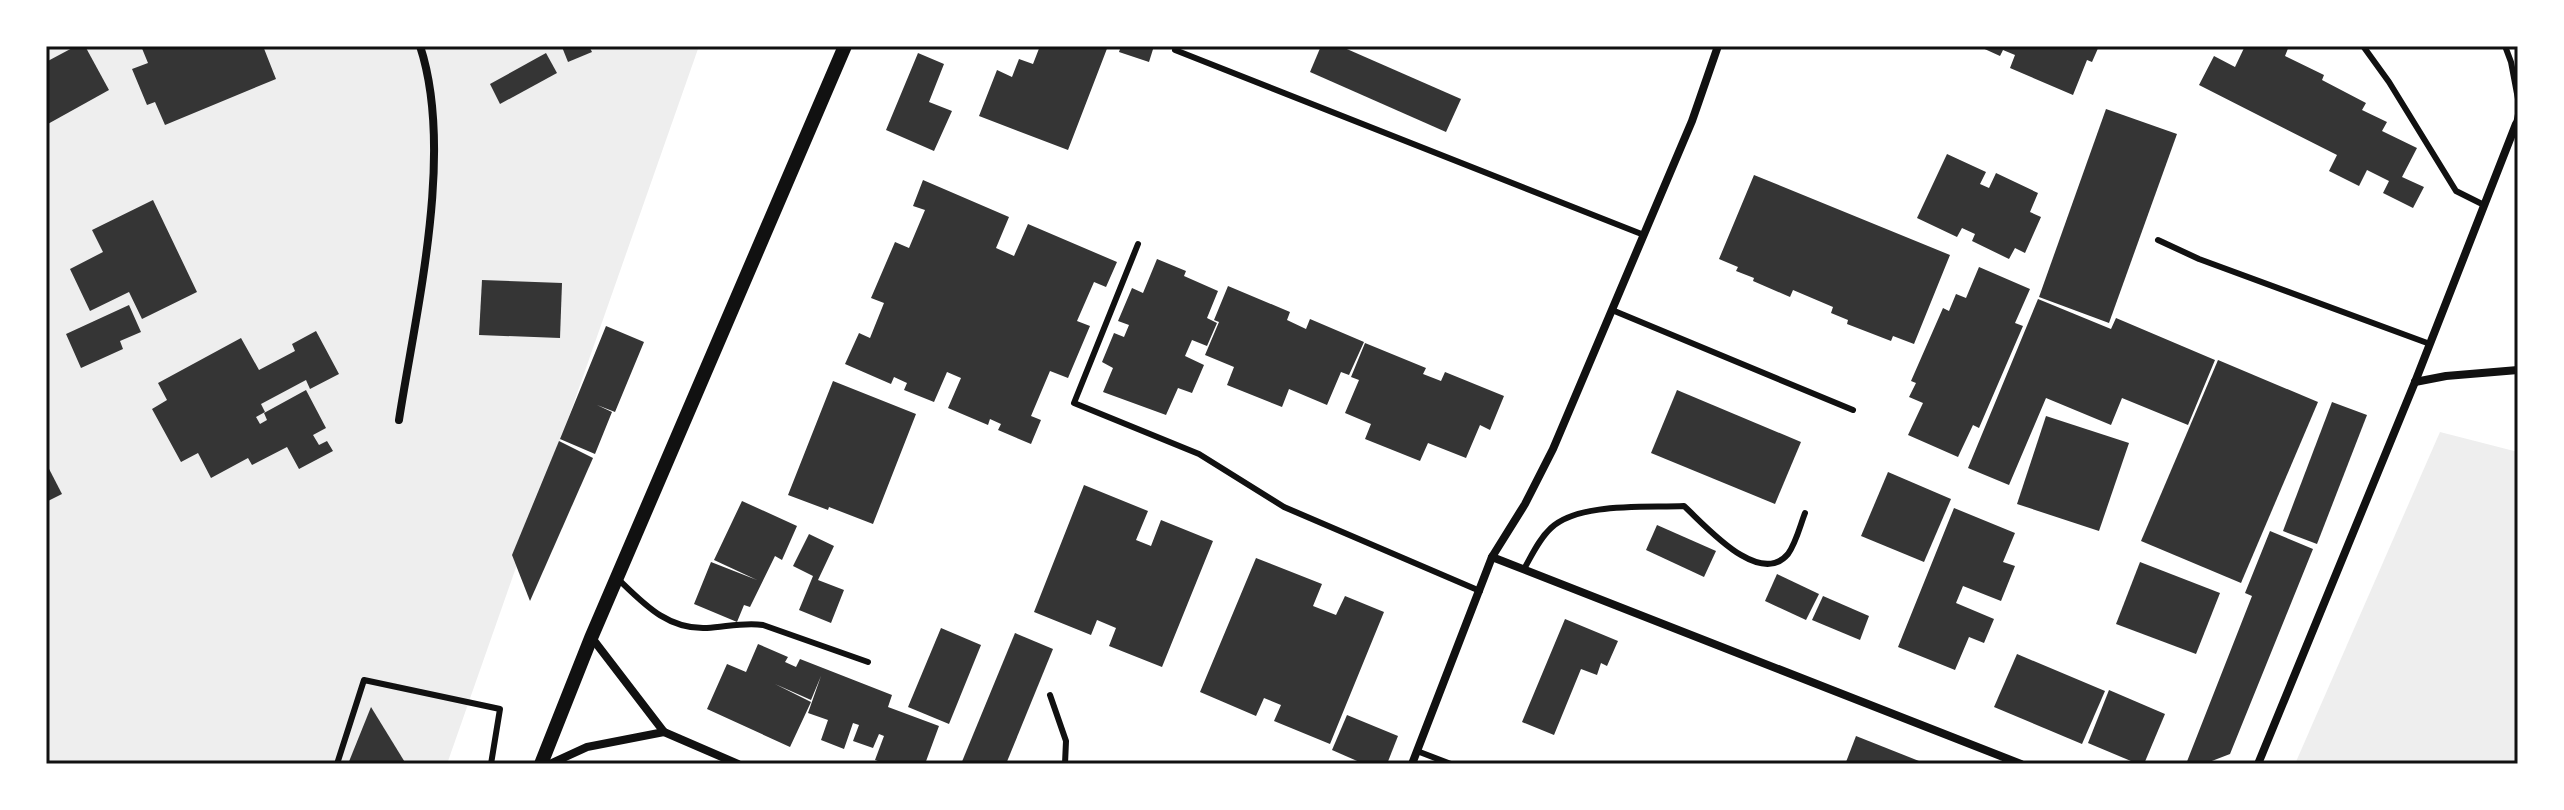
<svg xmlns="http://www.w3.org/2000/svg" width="2564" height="810" viewBox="0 0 2564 810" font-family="'Work Sans',sans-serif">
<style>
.green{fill:#eee}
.building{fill:#353535}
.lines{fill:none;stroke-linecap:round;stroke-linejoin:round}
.service{stroke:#111;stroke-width:6}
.minor{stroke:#111;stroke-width:8}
.tertiary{stroke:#111;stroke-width:14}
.neatline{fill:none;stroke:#111;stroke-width:3}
</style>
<rect width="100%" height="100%" fill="#fff"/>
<g class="green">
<path d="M46,46H699L447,764H46Z"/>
<path d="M2440,432L2518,452V764H2295Z"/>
</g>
<g class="building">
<path d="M76,46H85L109,90L46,125V62Z"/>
<path d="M141,46H263L276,79L165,125L155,102L147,105L132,69L148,63Z"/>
<path d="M565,46H589L592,52L568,62L562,47Z"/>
<path d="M1040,46H1108L1068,150L979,116L997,70L1012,77L1019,59L1033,64Z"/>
<path d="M1121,46H1154L1149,62L1119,52Z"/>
<path d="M1321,46H1340L1461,99L1446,132L1310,72Z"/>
<path d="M1978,46H2099L2092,62L2087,60L2073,95L2010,68L2015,55L2003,50L2000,56Z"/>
<path d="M2245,46H2289L2285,56L2324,75L2322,80L2366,103L2362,110L2387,122L2382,131L2417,148L2402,177L2424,187L2413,208L2383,193L2389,181L2367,170L2359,186L2329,171L2337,155L2199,85L2214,56L2235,67Z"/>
<path d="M546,53L557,73L500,104L490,84Z"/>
<path d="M918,53L944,64L929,102L952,111L934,151L886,130Z"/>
<path d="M2106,109L2177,134L2109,323L2039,297Z"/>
<path d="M1947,154L1986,172L1980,184L1989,188L1996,173L2038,193L2030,212L2041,217L2025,253L2015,248L2009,259L1972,241L1975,234L1962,228L1957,237L1917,218Z"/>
<path d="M1754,175L1950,255L1914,344L1893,336L1891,341L1847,324L1848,320L1831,313L1833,307L1793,290L1790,297L1753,281L1754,278L1736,271L1738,267L1719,259Z"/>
<path d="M923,180L1009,217L996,248L1014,256L1028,224L1117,262L1106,287L1094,282L1077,321L1090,326L1068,378L1050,371L1031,416L1041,420L1031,444L998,430L1001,424L990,419L988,425L948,408L961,378L947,372L934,402L904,390L907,383L894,377L891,384L845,364L859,333L870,338L884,303L871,298L895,242L909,248L925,210L913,206Z"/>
<path d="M153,200L197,292L142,319L129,292L90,311L70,269L103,252L92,230Z"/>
<path d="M1157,259L1186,271L1184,276L1218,291L1207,318L1217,323L1207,346L1192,340L1185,356L1204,365L1192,393L1178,388L1166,415L1103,392L1113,368L1102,362L1114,333L1124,337L1129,325L1118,321L1132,288L1143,293Z"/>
<path d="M1979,267L2030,289L2015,323L2023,326L1979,428L1973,425L1958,457L1908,435L1923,403L1909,397L1916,383L1911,381L1943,308L1949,311L1956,294L1966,298Z"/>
<path d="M482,280L562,283L560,338L479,335Z"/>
<path d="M1228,286L1290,312L1287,320L1306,329L1310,319L1364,342L1349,375L1341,372L1327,405L1289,389L1282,407L1227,385L1234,367L1205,355L1219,322L1214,320Z"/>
<path d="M2038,299L2111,329L2116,318L2215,360L2188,425L2122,398L2111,425L2046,398L2009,485L1968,468Z"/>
<path d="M129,305L141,332L120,341L123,349L81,368L66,334Z"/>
<path d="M606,326L644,342L615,412L597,405L612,412L595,454L560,439Z"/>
<path d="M316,331L339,374L310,389L306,380L261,404L265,412L256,417L260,424L267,420L264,413L306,390L326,428L313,435L319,445L327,441L333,451L299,469L287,447L252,465L248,458L211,478L198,453L181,462L152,409L167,400L158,383L241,338L259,370L295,351L292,344Z"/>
<path d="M1365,343L1426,368L1423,374L1441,381L1445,372L1504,396L1490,430L1480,425L1466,458L1428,443L1420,461L1365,439L1371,424L1345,413L1359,380L1351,377Z"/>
<path d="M2218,360L2318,402L2241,583L2141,541Z"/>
<path d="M833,381L916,414L873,524L829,507L828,510L788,495Z"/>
<path d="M1677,390L1801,442L1775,504L1651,453Z"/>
<path d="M2332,402L2367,415L2317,544L2283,531Z"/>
<path d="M2046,416L2129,443L2099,531L2017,504Z"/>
<path d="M559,441L593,458L530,601L512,555Z"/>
<path d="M46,463L62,494L46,502Z"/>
<path d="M1888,472L1951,499L1924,562L1861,536Z"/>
<path d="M1084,485L1148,511L1136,540L1151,546L1161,520L1213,541L1162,667L1109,646L1116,628L1097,620L1091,635L1034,612Z"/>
<path d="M742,501L797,526L782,560L775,556L750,607L744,605L737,622L694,604L711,562L757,580L714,560Z"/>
<path d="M1954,508L2015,533L2003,562L2015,566L2001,601L1963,586L1956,603L1994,619L1984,643L1969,637L1955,670L1898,647Z"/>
<path d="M1657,525L1716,551L1704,577L1646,550Z"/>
<path d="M2270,531L2313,549L2230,754L2204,764H2186L2252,596L2245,593Z"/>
<path d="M809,534L834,546L818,580L844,590L831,623L799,610L813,576L793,566Z"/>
<path d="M1256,558L1322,584L1313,606L1336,615L1345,596L1384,612L1330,744L1274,721L1281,705L1264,698L1256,716L1200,692Z"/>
<path d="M2140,562L2220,593L2196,654L2116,624Z"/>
<path d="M1777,574L1819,594L1806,620L1765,601Z"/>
<path d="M1823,596L1869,616L1860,640L1812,620Z"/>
<path d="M1565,619L1618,641L1607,666L1601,663L1597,675L1581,669L1554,735L1522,722Z"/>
<path d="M941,628L981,645L949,724L908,707Z"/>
<path d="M1015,633L1053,649L1006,764H961Z"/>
<path d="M758,644L788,657L785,662L796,667L800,659L892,695L888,707L939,726L925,764H886L875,760L884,736L879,734L873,748L853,741L859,725L853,723L844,749L821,740L828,720L808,713L821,676L811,700L775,684L811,702L790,747L707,709L727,664L746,672Z"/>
<path d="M2017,654L2105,691L2082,744L1994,707Z"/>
<path d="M2109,690L2165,714L2144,764H2138L2088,743Z"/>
<path d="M371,707L406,764H348Z"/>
<path d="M1347,715L1398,736L1387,764H1364L1332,750Z"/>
<path d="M1856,736L1919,761L1918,764H1852L1846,762Z"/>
</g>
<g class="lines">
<g class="service">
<path d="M2363,46L2389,82L2456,191L2484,205"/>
<path d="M2505,46L2511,62L2518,99"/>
<path d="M1175,50L1644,235"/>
<path d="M2516,124L2518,114"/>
<path d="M2158,240L2199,259L2430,344"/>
<path d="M1138,244L1074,403L1199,454L1284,507L1480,591"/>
<path d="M1612,310L1853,410"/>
<path d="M1524,569C1532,555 1539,539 1551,528C1579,502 1647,508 1684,506C1705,525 1759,588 1788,554C1796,543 1800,526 1805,513"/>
<path d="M617,578C643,603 667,630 707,628C726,627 744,622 763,625L868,662"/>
<path d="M1050,695L1066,741L1065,764"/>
<path d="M1417,751L1451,764"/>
<path d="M337,764L364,680L500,709L491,764"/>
</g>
<g class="minor">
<path d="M2415,382L2446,376L2518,370"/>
<path d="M399,420C416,310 455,152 420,46"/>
<path d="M1492,557L2021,764"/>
<path d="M592,638L664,732L738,764"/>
<path d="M550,764L587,747L664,732"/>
<path d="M1412,764L1492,557L1525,504L1553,449L1692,121L1718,46"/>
<path d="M2258,764L2415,382L2516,124"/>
</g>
<path class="tertiary" d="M541,764L591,638L845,46"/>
</g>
<rect width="2564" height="810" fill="none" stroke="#ffffff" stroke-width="96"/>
<rect x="48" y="48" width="2468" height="714" class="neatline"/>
</svg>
